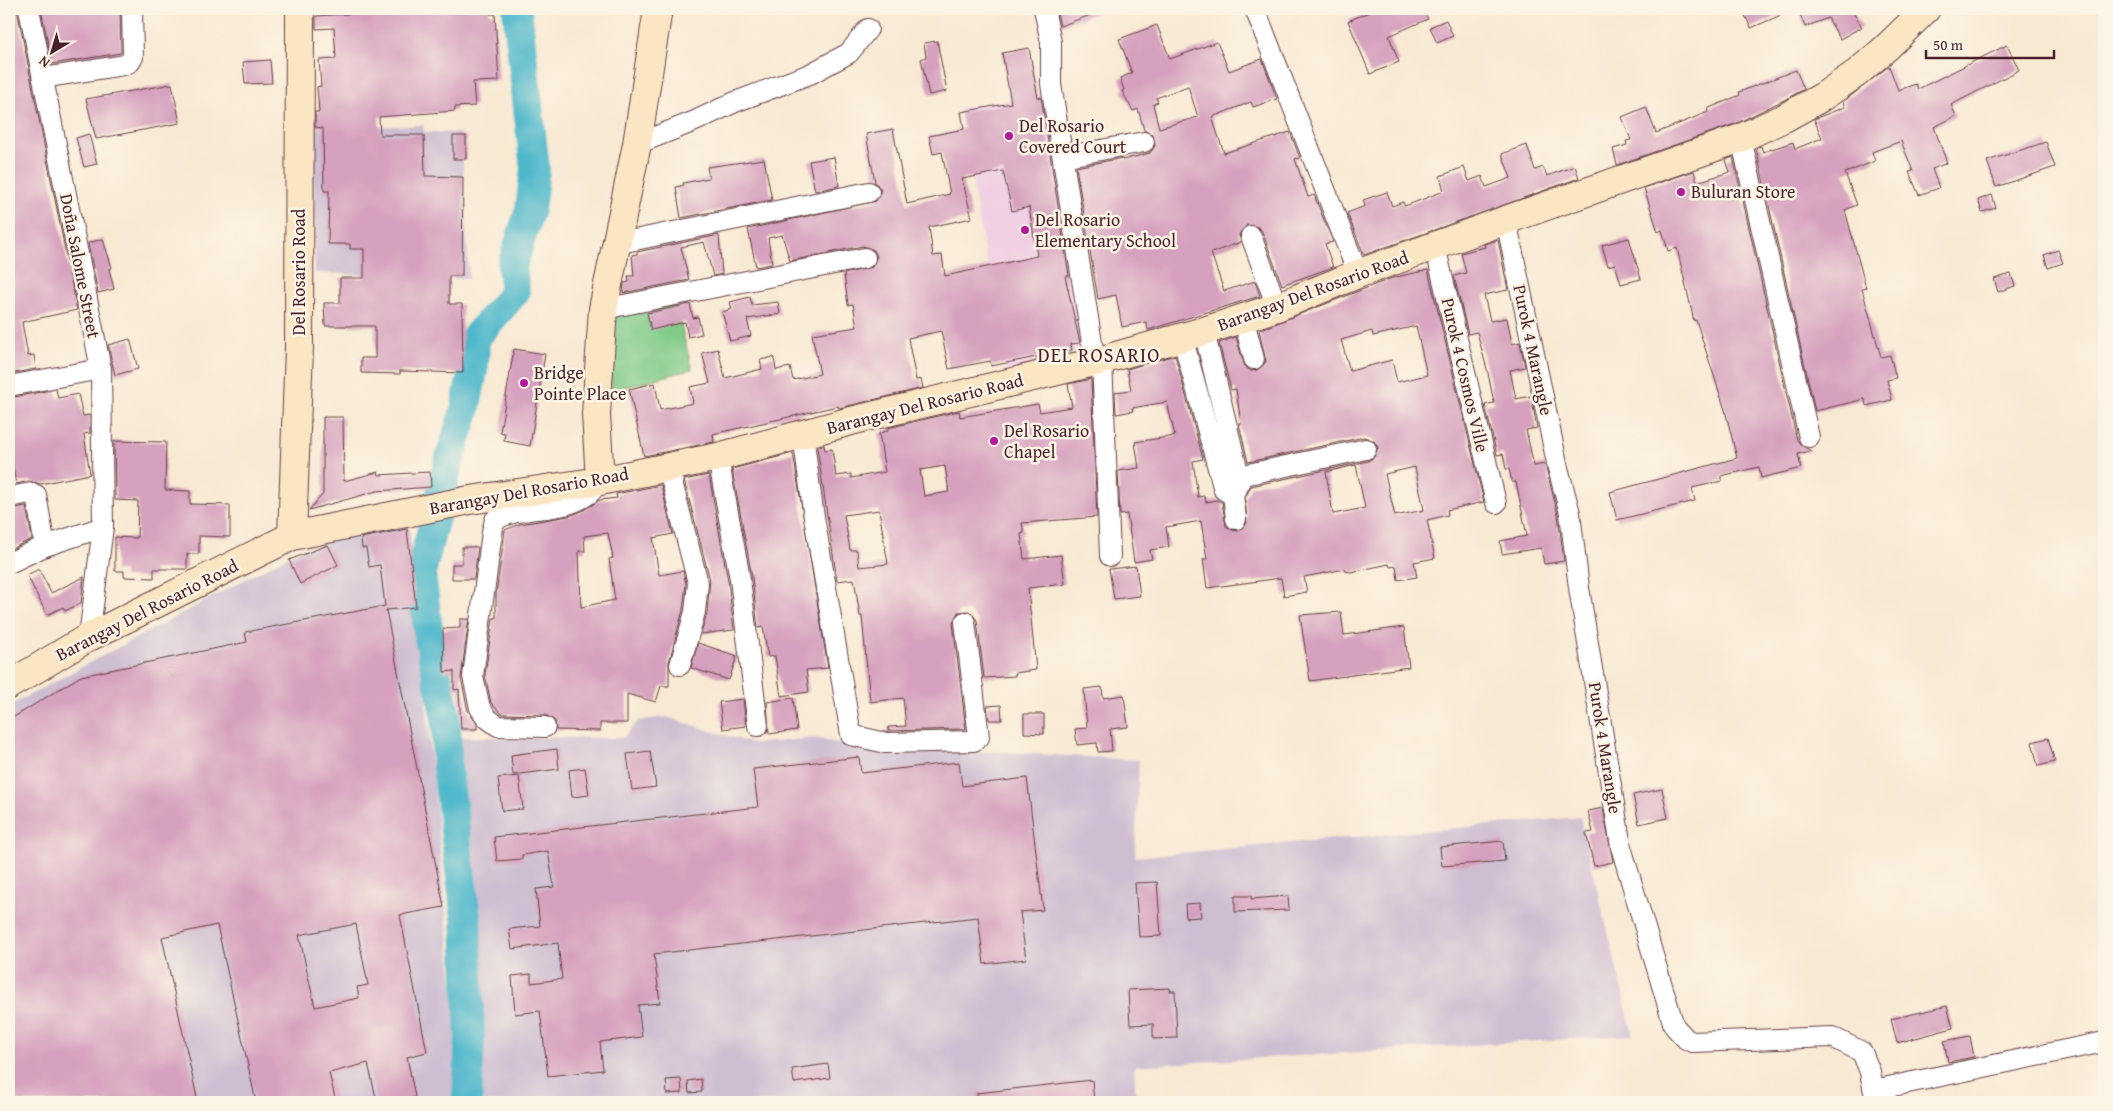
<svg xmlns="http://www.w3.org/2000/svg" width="2113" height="1111" viewBox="0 0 2113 1111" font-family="'Gentium Book Plus',serif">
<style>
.built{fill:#f1d0e3}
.industrial{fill:#cebed1}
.green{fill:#80cb88;stroke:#65755a}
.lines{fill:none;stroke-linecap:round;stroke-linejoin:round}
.river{stroke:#4db7cb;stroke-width:30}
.building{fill:#d6a1be;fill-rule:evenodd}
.street-casing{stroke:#643d44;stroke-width:22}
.secondary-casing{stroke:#643d44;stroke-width:30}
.street{stroke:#fff;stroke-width:20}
.secondary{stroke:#fbe6c4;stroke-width:28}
.poi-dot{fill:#b5179e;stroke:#fcf5e5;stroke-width:2}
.labels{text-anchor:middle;stroke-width:5;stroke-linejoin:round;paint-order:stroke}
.poi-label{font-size:18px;fill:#4a1f2b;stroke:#fcf5e5;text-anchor:start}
.street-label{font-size:18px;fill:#4a1f2b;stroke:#fcf5e5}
.quarter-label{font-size:20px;letter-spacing:1px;fill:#4a1f2b;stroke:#fcf5e5}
</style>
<rect width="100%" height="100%" fill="#fcf5e5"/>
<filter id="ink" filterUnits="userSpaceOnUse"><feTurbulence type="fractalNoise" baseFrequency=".02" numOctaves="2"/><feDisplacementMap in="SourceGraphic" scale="10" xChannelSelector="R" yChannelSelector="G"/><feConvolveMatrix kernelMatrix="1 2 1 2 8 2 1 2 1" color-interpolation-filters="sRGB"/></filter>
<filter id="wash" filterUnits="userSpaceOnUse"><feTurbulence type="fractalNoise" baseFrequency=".0096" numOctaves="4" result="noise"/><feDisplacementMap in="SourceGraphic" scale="20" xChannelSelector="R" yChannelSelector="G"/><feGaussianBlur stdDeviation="1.12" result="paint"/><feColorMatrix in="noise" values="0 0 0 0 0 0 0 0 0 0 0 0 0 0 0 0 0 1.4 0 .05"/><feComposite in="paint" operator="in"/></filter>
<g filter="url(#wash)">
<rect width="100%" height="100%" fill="#f8e9d3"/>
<path class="built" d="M1046,93L1090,353L1007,376L959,108Z"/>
<g class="industrial">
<path d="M423,125L424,132L461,133L469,279L315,273L313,129Z"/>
<path d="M409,524L464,1102H9V706L296,552L357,529Z"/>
<path d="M666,717L754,744L813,738L871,749L913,747L1139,760L1135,857L1580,817L1633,1035L1134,1066L1136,1102H476L478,922L459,737L623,738L638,721Z"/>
</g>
<path class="green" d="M675,303L692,369L611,391L613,316Z"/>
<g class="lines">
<path class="river" d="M467,1102L470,1039L466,919L447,766L446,718L429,637L421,573L449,461L465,411L474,365L475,338L515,292L512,266L530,209L535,169L517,9"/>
</g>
<g id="blocks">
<g class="building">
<path d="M9,9H17L77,310L22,322L28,356L34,355L36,369L9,374Z"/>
<path d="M41,9H120L121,53L52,64Z"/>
<path d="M363,9H489L490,14H495L499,81L473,82L475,106L455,107V111L379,117L380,135H424L425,176L463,177L462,276H449V304H462L463,373L400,371V374L361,373V358H375V326H325L324,303H340V278H364V249H350V244H328L329,191H324L323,128L315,127V112H319L317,87L321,86L319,60L336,59L334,28L316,29V16L363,13Z"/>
<path d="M1056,9H1099V12L1060,26Z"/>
<path d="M1376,9H1423L1428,19L1389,36L1399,62L1370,74L1348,21Z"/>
<path d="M1742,9H1795L1751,28Z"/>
<path d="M1798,9H1851L1862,27L1840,39L1828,18L1805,27Z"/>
<path d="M1446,20L1453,36L1437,43L1430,27Z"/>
<path d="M1157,25L1170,59L1217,42L1229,71L1262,59L1277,99L1253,107L1251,102L1212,117L1224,153L1290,132L1300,158L1295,159L1308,197L1314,195L1333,242L1325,244L1333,267L1282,285L1262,231L1258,227L1247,225L1239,234L1241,242L1211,253L1224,291L1255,281L1260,296L1148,330L1146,322L1122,327L1116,295L1098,299L1076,167L1122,158V160L1150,153L1155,146L1153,135L1144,130L1138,109L1133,111L1122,91L1124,90L1120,78L1132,73L1119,39ZM1188,86L1198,117L1159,128L1153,104L1158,102L1156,98Z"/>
<path d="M937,41L947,91L929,95L921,59L926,57L924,43Z"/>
<path d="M2007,45L2019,70L1951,105L1956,116L1934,127L1947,163L1932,169L1939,188L1919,195L1909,172L1913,171L1901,141L1872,152L1875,161L1845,173L1857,205L1845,210L1866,288L1862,289L1881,357L1890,355L1896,378L1887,380L1892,400L1866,406L1865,399L1815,411L1756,148L1761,146L1763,152L1793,142L1795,149L1822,138L1814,119L1845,107L1843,102L1889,66L1898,90L1916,84L1918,89Z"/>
<path d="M1029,48L1038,98L1041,97L1069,276H1065L1080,343L1071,344L1072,350L991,366L990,361L949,369L941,331L908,338L916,380L921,379L923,388L839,408L838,406L713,434L714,442L644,456L629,389L655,383L660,410L693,403L690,387L710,383L702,353L718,349L725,378L762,369L760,360L774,357L776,370L790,367L793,380L820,374L812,334L857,327L853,304L848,305L844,274L872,267L877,256L874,250L863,246L790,261L782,235L768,238L772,264L756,267L748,229L876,201L881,190L875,182L866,134L893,129L907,204L950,194L942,152L933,154L929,136L964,129L961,112L1011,103L1002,53ZM1003,171L1012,211L1029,207L1037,256L945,276L942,255L933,256L929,227L972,218L962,179Z"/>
<path d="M270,60L272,83L245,84L243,62Z"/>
<path d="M1796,70L1804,89L1786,99L1735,124L1617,165L1613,149L1627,145L1626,141L1631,140L1622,117L1646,107L1656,133L1708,112L1707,109L1740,95L1739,92Z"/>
<path d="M172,84L180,123L96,139L86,99Z"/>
<path d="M89,134L97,164L84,167L76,138Z"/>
<rect x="453" y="136" width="13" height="23"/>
<path d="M2046,142L2055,167L1996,187L1987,161Z"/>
<path d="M1527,145L1535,170L1543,167L1547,176L1575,166L1579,178L1364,255L1347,213L1365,206L1363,200L1387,192L1392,206L1403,202L1405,206L1444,191L1440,176L1464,167L1469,181L1482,176L1486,187L1511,178L1502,154Z"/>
<path d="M834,157L839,186L815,191L809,161Z"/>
<path d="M1733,157L1797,440L1801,445L1811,451L1798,454L1801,468L1761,478L1759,467L1721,476L1722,481L1692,488L1695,501L1617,520L1610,492L1737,458L1725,410L1696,320L1694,321L1677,248L1668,251L1662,230L1658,232L1644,188L1694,171L1697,182L1730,172L1726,160Z"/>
<path d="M764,159L772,200L681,218L676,187L684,185L683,183L709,178L707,167Z"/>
<path d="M1992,195L1996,208L1982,212L1978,200Z"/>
<path d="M719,235L722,274L713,276L704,242L681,247L689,280L623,293L624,283L629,282L628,276H634L632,255L637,254V252Z"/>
<path d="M1629,238L1641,279L1621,284L1615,264L1608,266L1602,245Z"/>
<path d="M103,239L112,268L109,269L114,289L98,293L88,243Z"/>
<path d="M1498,240L1508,290L1484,295L1490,321L1507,318L1512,344L1520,342L1525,367L1510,370L1516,399L1531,396L1537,428L1526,430L1534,466L1545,464L1558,515L1564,561L1544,564L1541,548L1502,554L1500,541L1527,536L1516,482H1512L1509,469H1506L1503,454L1497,455L1485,405L1494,403L1488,373L1477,332L1468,334L1454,276L1466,273L1461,253L1485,247L1484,244Z"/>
<path d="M2058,250L2063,263L2048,268L2044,255Z"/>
<path d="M1428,270L1484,502L1447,510L1448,515L1427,520L1435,558L1414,562L1417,577L1398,580L1396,566L1390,567L1389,564L1351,572L1345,571V569L1304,577L1307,592L1284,596L1281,578L1207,588L1203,559H1207L1201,521L1166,527L1169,547L1150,550L1152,559L1134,562L1127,514L1120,515L1118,471L1139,468L1135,442L1175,436L1167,402L1132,408L1133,411L1116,414L1115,392L1131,390L1127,369L1175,355L1203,459L1193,461L1198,497L1204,496L1206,502L1217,500L1222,502L1226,526L1232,530L1238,531L1247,523L1245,498L1251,486L1368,461L1374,457L1378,447L1374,441L1364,437L1248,462L1239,424H1241L1236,389L1231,390L1219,343L1236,337L1245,367L1251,371L1257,370L1266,362L1259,330L1392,278ZM1416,326L1427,375L1397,382L1392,360L1350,371L1341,340L1372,331L1373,336ZM1356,465L1365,508L1333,514L1326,472ZM1415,467L1424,510L1395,516L1385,474Z"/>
<path d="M2011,274L2015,286L1998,292L1994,279Z"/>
<path d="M750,297L752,305L778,302L780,314L747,319L751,336L730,341L722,312L732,309L730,302Z"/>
<path d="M690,304L693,318L698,317L702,334L688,337L685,322L651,330L647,313Z"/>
<path d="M130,339L138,369L115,375L108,345Z"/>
<path d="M514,349L545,354L530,446L504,441L505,433L500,432Z"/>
<path d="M1091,379L1097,517L1022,523L1024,533L1021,534L1024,559L1061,555L1065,584L1028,588L1036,670L1015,673V676L984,678L977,620L969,611L958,612L953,623L966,729L888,731V727L906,726L903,698L870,702L862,616H860L854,579L837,581L817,447L824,445L825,450L832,449L836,476L851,474V478L885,472L879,433L888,431V428L959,411L960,417L1038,404L1040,412L1072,407L1068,384ZM945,466L949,492L924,496L920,470ZM879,510L888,564L859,567L857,550H850L844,515Z"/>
<path d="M56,389L58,398L78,394L83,416L90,415V433L84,434L90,474L40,484L29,481L16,484L9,443V398Z"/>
<path d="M323,417H343L344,481L378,472L379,475L430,472L431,487L377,491L309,510L323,494Z"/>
<path d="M114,441L166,442L165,490L190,491V504L230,505V537L199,536V554H187V569H154V578L124,577V571H115V537L137,538L138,501L115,500Z"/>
<path d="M793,453L828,668L806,670L809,692L781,696L775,656L768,657L763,627L758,628L752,577L732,469Z"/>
<path d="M709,475L728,581L734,630L701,634L707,613L710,580L684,480Z"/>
<path d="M661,485L673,534L653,538L659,575L683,571L686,584L683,610L669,662V686H661L656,702L627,694V723H600V731L556,730L555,721L546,715L502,714L491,703L485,675L493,618H496V594L505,530L520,524L569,516L582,511L600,500L617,498L616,494ZM608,533L613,558L609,559L615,600L581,607L579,551H585L584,536Z"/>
<path d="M26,506L32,539L9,550V509Z"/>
<path d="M407,529L416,607L386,610L444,907L400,915L427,1052L407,1057L415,1097L401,1102H377L368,1063L329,1073L336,1102H256L217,925L162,937L198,1102H9V720L81,676L247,642L245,632L385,606L380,565L369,567L366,548H362L361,538ZM356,924L368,985L357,987L359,998L315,1007L299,935Z"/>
<path d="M328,545L338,565L300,584L289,560Z"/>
<path d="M462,547H478L474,579H452V564H462Z"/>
<path d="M1136,566L1140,596L1114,599L1109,569Z"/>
<path d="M39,569L51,593L84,577L81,603L65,611L63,607L47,615L27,575Z"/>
<path d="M1341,612L1344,635L1404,627L1409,667L1310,681L1300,615Z"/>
<path d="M460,619H469L461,678L468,711L477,724V729H461L459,689L454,690V671L444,672L443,629L460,628Z"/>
<path d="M698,643L737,656L729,680L691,668Z"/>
<path d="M1102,687L1103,698L1124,695L1128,727L1110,729L1112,751L1098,752L1097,743L1077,745L1075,729L1087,728L1084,689Z"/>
<path d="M793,698L797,730L769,734L767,702Z"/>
<path d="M743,699L746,726L723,729L719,702Z"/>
<path d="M1001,705L1002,720H989L987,706Z"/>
<path d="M1024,714H1044V734L1024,733Z"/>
<path d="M2048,738L2055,762L2038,766L2032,742Z"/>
<path d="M557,749L559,769L513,775L511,755Z"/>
<path d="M650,751L656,787L632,790L627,754Z"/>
<path d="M859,757L861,773L959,762L962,786L1027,778L1043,910L1020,912L1026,959L984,964L978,917L654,954L660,1003L638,1005L642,1037L600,1042L603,1070L548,1076L540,1011L515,1014L512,976L531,974V983L562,979L558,943L512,949L509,929L540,926L536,889L554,887L548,851L522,855V859L497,861L494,837L758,807L753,769Z"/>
<path d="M585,768L589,795L572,797L569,770Z"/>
<path d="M519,776L523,809L502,811L498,778Z"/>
<path d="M1662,789L1668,818L1639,824L1633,795Z"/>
<path d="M1603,808L1613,862L1594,866L1586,833L1593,832L1588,811Z"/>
<path d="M1503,841L1505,861L1442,866L1440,847Z"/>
<path d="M1157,882L1161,936L1139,937L1135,883Z"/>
<path d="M1235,896H1251V899L1288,896L1289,910L1235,912Z"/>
<path d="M1200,903L1201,917L1186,918L1185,904Z"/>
<path d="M1170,988V991H1175L1177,1038L1153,1039V1024L1130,1025L1128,990Z"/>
<path d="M1947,1006L1953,1028L1897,1043L1891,1019Z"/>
<path d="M1970,1036L1974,1057L1948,1062L1944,1041Z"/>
<path d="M828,1064L830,1078L794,1083L792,1069Z"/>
<path d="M681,1079L682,1093L667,1094L666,1080Z"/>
<path d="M701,1079L702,1092L689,1093L688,1081Z"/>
<path d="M1092,1080L1094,1102H978L977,1093Z"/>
</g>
</g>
</g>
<g filter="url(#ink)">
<use href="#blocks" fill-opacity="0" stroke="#643d44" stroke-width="1"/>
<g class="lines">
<g class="street-casing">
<g id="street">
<path d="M29,9L101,369L103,527L89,637"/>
<path d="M1044,9L1051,42V84L1095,362"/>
<path d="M1255,9L1358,274"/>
<path d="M43,78L124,65L130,62L133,57L132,9"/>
<path d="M1741,138L1809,437"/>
<path d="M637,144L695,121L735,102L810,74L849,53L868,29"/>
<path d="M1063,157L1144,142"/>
<path d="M1506,220L1558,468L1570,513L1579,588L1621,847L1674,1026L1686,1039L1692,1042L1832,1037L1862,1052L1870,1072L1876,1102"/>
<path d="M1251,236L1277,307"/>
<path d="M615,244L869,192"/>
<path d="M1435,246L1496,503"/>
<path d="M603,309L865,258"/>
<path d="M1243,317L1254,359"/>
<path d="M1204,331L1239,476L1366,449"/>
<path d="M1182,336L1224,490L1233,495L1240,483L1239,476"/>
<path d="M1102,360L1110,556"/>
<path d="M9,386L101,369"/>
<path d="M803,434L813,511L851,735L886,743L974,741L979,737L965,622"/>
<path d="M718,457L740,579L758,726"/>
<path d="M668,466L698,583L695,612L680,665"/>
<path d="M1233,495L1236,519"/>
<path d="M9,497L31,493L36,495L45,546"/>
<path d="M9,563L45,546L103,527"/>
<path d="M545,727L498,726L487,718L480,708L473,676L492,532L495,520C523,504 560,514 587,495C592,492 596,485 600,481"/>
<path d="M1874,1090L2104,1042"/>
</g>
</g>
<g class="secondary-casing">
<g id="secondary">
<path d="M600,481L596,414L603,309L637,144L658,9"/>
<path d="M292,536L299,348L300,9"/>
<path d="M9,685L89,637L292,536L470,500L600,481L718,457L855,420L1095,362L1204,331L1277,307L1360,273L1506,220L1741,138L1784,118L1822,97L1857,73L1886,48L1926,9"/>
</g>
</g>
<use href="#street" class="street"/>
<use href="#secondary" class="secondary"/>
</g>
</g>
<g class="poi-dot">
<circle cx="1009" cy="136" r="5"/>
<circle cx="1681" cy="192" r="5"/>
<circle cx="1025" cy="230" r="5"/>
<circle cx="524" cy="383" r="5"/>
<circle cx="994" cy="441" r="5"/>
</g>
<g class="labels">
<g class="poi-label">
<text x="1019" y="132">Del Rosario<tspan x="1019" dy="21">Covered Court</tspan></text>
<text x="1691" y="198">Buluran Store</text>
<text x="1035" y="226">Del Rosario<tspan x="1035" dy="21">Elementary School</tspan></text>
<text x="534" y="379">Bridge<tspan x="534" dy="21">Pointe Place</tspan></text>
<text x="1004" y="437">Del Rosario<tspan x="1004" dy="21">Chapel</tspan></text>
</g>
<g class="street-label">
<text transform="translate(80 266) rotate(79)" y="6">Doña Salome Street</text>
<text transform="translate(299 272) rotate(-90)" y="6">Del Rosario Road</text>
<text transform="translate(1313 291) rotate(-20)" y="6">Barangay Del Rosario Road</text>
<text transform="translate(1533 350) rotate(78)" y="6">Purok 4 Marangle</text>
<text transform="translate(1465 375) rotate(77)" y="6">Purok 4 Cosmos Ville</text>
<text transform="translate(925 404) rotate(-14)" y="6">Barangay Del Rosario Road</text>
<text transform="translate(529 491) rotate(-10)" y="6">Barangay Del Rosario Road</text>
<text transform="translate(147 610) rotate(-27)" y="6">Barangay Del Rosario Road</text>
<text transform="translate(1605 748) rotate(81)" y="6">Purok 4 Marangle</text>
</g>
<g class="quarter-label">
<text x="1099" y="362">DEL ROSARIO</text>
</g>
</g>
<rect width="2113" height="1111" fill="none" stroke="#fcf5e5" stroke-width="30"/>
<g transform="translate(52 52) rotate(218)" stroke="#fcf5e5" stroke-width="4" paint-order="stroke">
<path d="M0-4L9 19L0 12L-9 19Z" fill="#4a1f2b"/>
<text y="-8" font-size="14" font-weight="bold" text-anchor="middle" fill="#4a1f2b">N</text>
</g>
<path d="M1926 50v8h128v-8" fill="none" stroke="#4a1f2b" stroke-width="2.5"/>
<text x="1933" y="50" font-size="15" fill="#4a1f2b" stroke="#fcf5e5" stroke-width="4" paint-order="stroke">50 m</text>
</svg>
